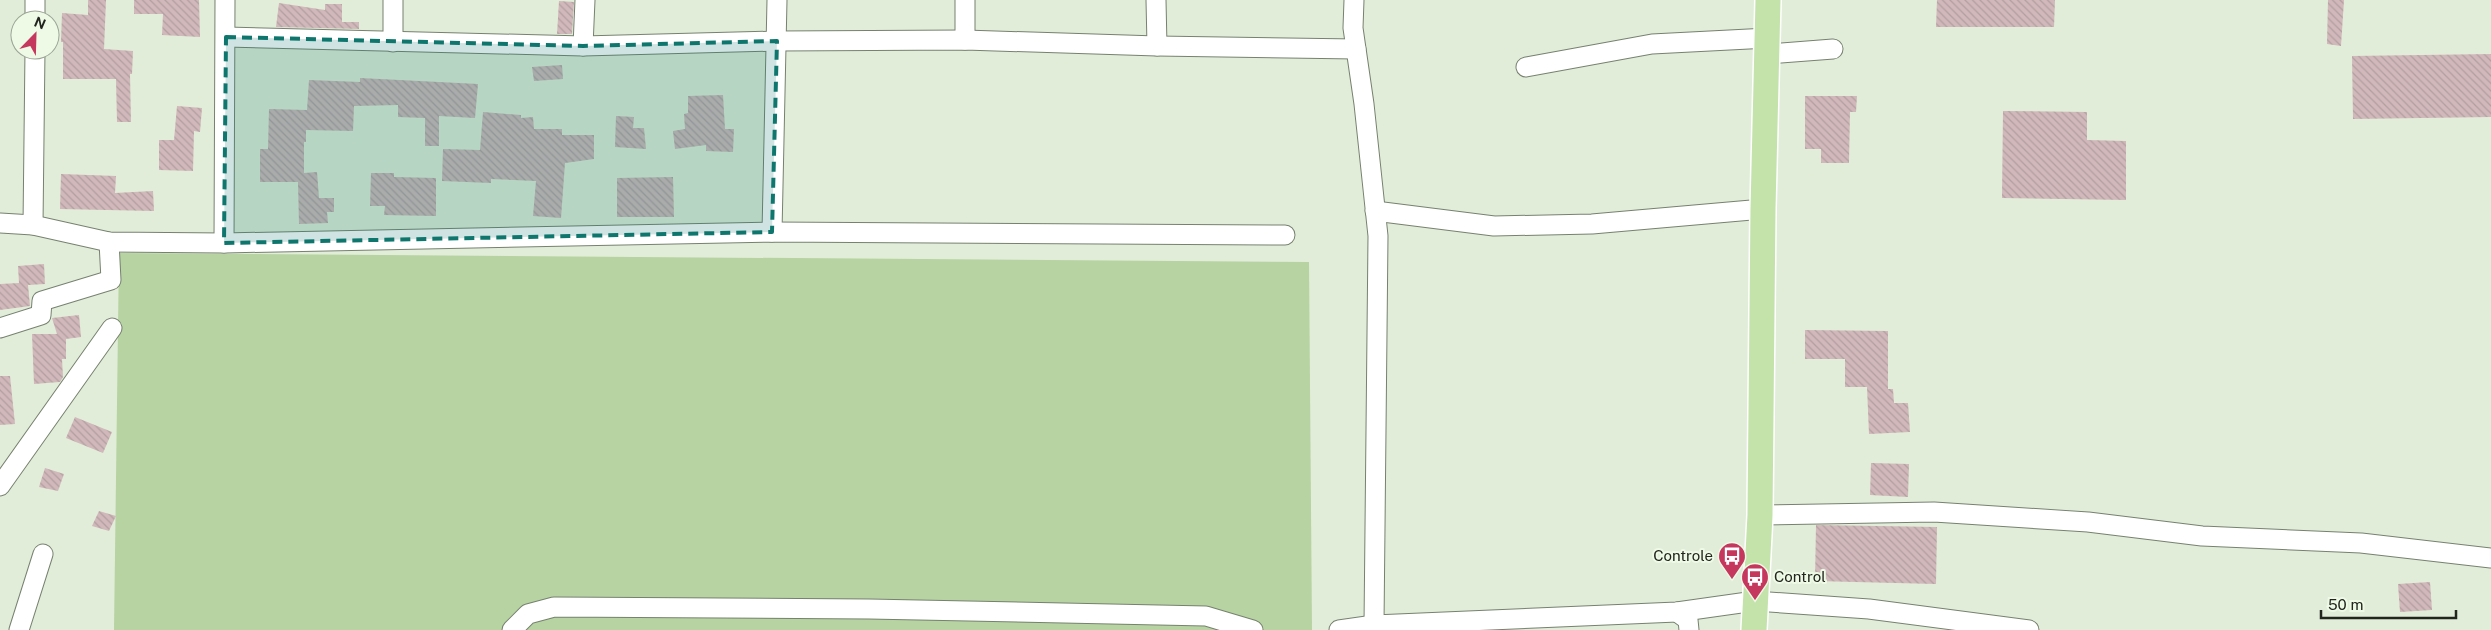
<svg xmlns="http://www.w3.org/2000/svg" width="2491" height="630" viewBox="0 0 2491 630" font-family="'Public Sans',sans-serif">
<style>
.grass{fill:#b6d3a1}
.building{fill:url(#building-back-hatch)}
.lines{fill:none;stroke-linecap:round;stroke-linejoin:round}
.minor-casing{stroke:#76816f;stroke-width:21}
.major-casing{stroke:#fff;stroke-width:28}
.minor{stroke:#fff;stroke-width:19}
.major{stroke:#c3e3aa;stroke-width:25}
.marked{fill:#0f766e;fill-opacity:0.2;stroke:#0f766e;stroke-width:4;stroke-dasharray:10 6;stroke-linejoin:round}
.labels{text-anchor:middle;stroke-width:4;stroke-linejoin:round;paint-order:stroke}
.poi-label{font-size:15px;fill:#21251e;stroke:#eefae6;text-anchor:end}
</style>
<defs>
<pattern id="building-back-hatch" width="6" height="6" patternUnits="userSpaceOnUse" patternTransform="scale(1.25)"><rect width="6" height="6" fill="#d1b8bb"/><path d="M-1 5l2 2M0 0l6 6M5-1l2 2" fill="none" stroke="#b39ea0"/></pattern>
</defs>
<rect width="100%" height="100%" fill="#e1edd9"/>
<path class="grass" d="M119,253L1309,262L1312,630H114Z"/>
<g class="building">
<path d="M88,0H106L104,49L133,51L132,74H130L131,122H117L116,79H63V42H61L62,13L88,15Z"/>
<path d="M134,0H199L200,37L162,35L163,14H134Z"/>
<path d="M1937,0H2055L2054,27H1936Z"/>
<path d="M2328,0H2344L2341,46L2327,44Z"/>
<path d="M559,1L574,2L572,34H557Z"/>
<path d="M279,3L325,10V4H342V22H359V29L276,27Z"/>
<path d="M2491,54V117L2353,119L2352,56Z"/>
<path d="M562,65L563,79L534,81L532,67Z"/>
<path d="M360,78L478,84L475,118L439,116V146H425V118L398,117V105L354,106L353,131L306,130V142H304V173L317,172L319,198H334V212H327L328,223L299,224L298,182H260V149H268L269,109L307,110L309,80L360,82Z"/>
<path d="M723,95L725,129H734L733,152L706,151V145L675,149L673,131L685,129L684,114L688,113V96Z"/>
<path d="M1805,96H1857L1856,112H1850L1849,163H1821V149H1805Z"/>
<path d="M177,106L202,108L200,132L194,131L193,171L159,170V140H174Z"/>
<path d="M2003,111L2087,112V140L2126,141V200L2002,198Z"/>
<path d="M483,112L521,115V118L533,117L534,129H562V135H594V159L565,163L561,218L533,216L536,181L491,179V183L442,181L443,149L480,150Z"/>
<path d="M616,116L634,117L633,128H644L646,149L615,147Z"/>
<path d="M371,173H394V177L436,178V216L384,215L385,206H370Z"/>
<path d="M61,174L116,176L115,193L153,191L154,211L60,209Z"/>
<path d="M673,177L674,217H617V178Z"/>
<path d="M44,264L45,284L28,285L30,306L0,310V284L19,283L18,266Z"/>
<path d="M79,315L81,337L66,339V359H62L63,377L60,382L34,384L32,334H57L52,318Z"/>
<path d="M1805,330L1888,331V389H1893L1894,403H1908L1910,432L1869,434L1867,387H1845V359H1805Z"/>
<path d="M0,376H10L15,424L0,425Z"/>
<path d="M75,417L112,432L103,453L66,438Z"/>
<path d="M1871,463L1909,464L1908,497L1870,495Z"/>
<path d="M45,468L64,474L58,491L39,487Z"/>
<path d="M99,511L116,516L109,531L92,526Z"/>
<path d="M1816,525L1937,527L1936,584L1815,581Z"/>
<path d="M2430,582L2432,610L2400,612L2398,584Z"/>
</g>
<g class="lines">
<g class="minor-casing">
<g id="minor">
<path d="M1156,0L1157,46"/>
<path d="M1354,0L1353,28L1364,104L1378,236L1374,625"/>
<path d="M35,20V0"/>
<path d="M226,37L583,46L777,41L965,40L1157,46L1356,49"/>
<path d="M965,40V0"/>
<path d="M393,42V0"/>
<path d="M583,46L585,0"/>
<path d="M1768,54L1833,49"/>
<path d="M1526,67L1652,44L1768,38"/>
<path d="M1375,211L1494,226L1592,224L1763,209"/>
<path d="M0,223L33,225L109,242L224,243L772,232L1285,235"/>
<path d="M33,225L35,50"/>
<path d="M772,232L777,0"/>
<path d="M224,243L225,0"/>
<path d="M0,328L41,315L42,301L111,280L109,242"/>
<path d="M0,486L112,328"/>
<path d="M1760,515L1934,512L2088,522L2202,536L2361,543L2491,558"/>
<path d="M1677,612L1688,620L1689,630"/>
<path d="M19,630L43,554"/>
<path d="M512,630L528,614L554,607L869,609L1206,616L1253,630"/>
<path d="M1339,630L1374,625L1677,612L1755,601L1869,609L2029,630"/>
</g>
</g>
<g class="major-casing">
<path id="major" d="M1754,630L1760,515L1763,209L1768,0"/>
</g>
<use href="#minor" class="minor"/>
<use href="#major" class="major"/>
</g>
<path class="marked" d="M226,37L583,46L777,41L772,232L224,243Z"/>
<defs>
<g id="bus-pin" transform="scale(1.4375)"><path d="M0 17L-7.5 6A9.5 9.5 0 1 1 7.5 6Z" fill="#c6375e" stroke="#eefae6"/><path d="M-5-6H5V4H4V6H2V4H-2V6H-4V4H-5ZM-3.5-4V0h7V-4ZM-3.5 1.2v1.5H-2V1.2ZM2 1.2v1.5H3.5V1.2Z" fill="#fff"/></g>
</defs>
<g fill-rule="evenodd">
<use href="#bus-pin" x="1732" y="556"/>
<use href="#bus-pin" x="1755" y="577"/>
</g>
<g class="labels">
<g class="poi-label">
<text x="1713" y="561">Controle</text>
<text x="1774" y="582" text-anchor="start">Control</text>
</g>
</g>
<g transform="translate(35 35) rotate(23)"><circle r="24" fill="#eefae6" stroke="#9ca596"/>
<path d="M0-4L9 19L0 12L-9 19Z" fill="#c6375e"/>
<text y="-8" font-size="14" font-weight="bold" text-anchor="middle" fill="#21251e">N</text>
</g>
<path d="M2321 610v8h135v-8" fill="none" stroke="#21251e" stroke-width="2.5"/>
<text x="2328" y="610" font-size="15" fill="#21251e" stroke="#eefae6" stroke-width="4" paint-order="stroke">50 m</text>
</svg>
